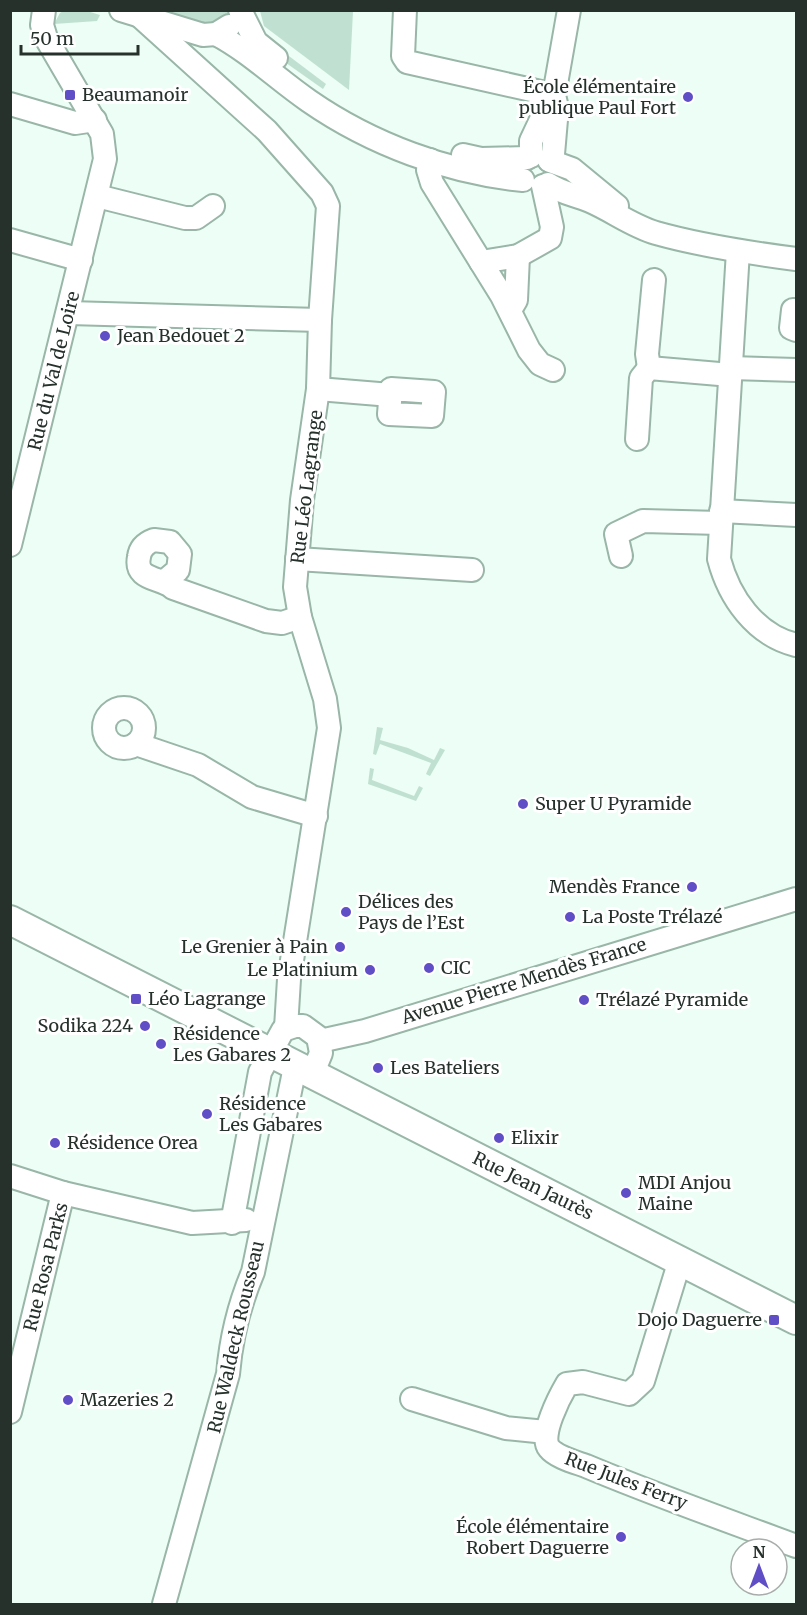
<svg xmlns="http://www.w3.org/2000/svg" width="807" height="1615" viewBox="0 0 807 1615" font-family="Merriweather,serif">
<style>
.grass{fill:#c0e1d1}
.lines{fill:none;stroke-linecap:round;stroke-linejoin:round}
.minor-casing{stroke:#99b6a8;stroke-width:26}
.major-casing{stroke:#99b6a8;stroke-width:32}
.minor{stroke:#fff;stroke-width:22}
.major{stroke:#fff;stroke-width:28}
.poi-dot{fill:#604ec7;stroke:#fff;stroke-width:2}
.labels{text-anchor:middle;stroke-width:6;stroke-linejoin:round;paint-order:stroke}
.poi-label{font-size:18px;fill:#26312c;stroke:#fff;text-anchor:start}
.street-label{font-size:18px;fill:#26312c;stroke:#fff}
</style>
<rect width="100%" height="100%" fill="#ecfef5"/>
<g class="grass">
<path d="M65,10L87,11L100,15L97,21L54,24L60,13Z"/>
<path d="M161,11H229C213,32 183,23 161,11Z"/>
<path d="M260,11H353L349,90L264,26Z"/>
<path d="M265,38L326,84L323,89L279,58Z"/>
<path d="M377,727L383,728L380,740L408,748L434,760L440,748L445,750L430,776L426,774L431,763L380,744L376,755L373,754Z"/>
<path d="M370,768L374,769L372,780L414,796L419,786L423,788L416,801L368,784Z"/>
</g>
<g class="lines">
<g class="minor-casing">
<g id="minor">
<path d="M121,10L203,35L216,34L229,26"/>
<path d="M240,10L256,42L276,58"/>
<path d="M405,10L403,56L407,62L554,95"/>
<path d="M141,17L267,131L322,193L328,206L320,320L318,389L302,500L295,587L300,617L325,699L329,728L289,979L286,1028"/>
<path d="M216,34C250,52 277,79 309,101C371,144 449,173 523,180"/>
<path d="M10,104L75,123L95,120"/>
<path d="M463,155L481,159L527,158"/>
<path d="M531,156V141L548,105"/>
<path d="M430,160L428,170L432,183L502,296L529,350L540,364L553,370"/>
<path d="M549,160L553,154L557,108L554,95L569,10"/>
<path d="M550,161L572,169L617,206"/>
<path d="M548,184C561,193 576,195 590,201C613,211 632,226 656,233C702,246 750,253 796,259"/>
<path d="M97,196L185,218H196L213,206"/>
<path d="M10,240L81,260"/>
<path d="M738,251L719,559C729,597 755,635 796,645"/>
<path d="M481,262L518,256L550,238L552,227L543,186"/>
<path d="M510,310L516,300L518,256"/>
<path d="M793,310L791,328L796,330"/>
<path d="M69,313L320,320"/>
<path d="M649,368L647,354L654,280"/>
<path d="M731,368L796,370"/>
<path d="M318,389L391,395"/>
<path d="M391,389L434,392L432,416L389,414Z"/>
<path d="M637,439L641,378L649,368L731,375"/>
<path d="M721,511L796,515"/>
<path d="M10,545L105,159L102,134L46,38L42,25L44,10"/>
<path d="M621,556L616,534L643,521L720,523"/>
<path d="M297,559L472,570"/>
<path d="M165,581L178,570L180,554L170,542L154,540C146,543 140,548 139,557C134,581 162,577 173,588L266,621L282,623L300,617"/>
<circle cx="124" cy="728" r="20"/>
<path d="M136,744L198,765L252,797L316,816"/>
<path d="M320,1041L365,1031L796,899"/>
<path d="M10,1176L63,1193L192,1223L246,1220"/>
<path d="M232,1223L260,1072L283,1030L295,1026H303L318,1037L321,1053L312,1075"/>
<path d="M680,1260L643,1381L629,1394L583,1382L567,1384C560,1396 539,1436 549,1448C556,1457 575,1462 586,1466C655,1495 726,1520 796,1546"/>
<path d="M412,1399L506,1428L546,1432"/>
<path d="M10,1412L63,1193"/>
<path d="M164,1604L228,1374C231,1338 239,1305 253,1272L295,1067"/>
</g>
</g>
<g class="major-casing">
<path id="major" d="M10,920L796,1320"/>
</g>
<use href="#minor" class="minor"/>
<use href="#major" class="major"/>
</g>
<g class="poi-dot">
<rect x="64" y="89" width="12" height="12" rx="3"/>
<circle cx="688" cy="97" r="6"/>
<circle cx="105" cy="336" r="6"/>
<circle cx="523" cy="804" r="6"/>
<circle cx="692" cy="887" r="6"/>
<circle cx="346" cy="912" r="6"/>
<circle cx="570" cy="917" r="6"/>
<circle cx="340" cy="947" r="6"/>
<circle cx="429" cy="968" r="6"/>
<circle cx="370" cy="970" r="6"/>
<rect x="130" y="993" width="12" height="12" rx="3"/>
<circle cx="584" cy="1000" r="6"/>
<circle cx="145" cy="1026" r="6"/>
<circle cx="161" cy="1044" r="6"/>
<circle cx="378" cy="1068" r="6"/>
<circle cx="207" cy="1114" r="6"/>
<circle cx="499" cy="1138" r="6"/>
<circle cx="55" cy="1143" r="6"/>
<circle cx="626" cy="1193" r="6"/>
<rect x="768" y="1314" width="12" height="12" rx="3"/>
<circle cx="68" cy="1400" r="6"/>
<circle cx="621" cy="1537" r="6"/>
</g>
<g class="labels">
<g class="poi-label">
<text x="676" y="93" text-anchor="end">École élémentaire<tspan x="676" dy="21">publique Paul Fort</tspan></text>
<text x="82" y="101">Beaumanoir</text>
<text x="117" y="342">Jean Bedouet 2</text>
<text x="535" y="810">Super U Pyramide</text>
<text x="680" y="893" text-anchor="end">Mendès France</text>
<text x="358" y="908">Délices des<tspan x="358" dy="21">Pays de l’Est</tspan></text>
<text x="582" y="923">La Poste Trélazé</text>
<text x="328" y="953" text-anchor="end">Le Grenier à Pain</text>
<text x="441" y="974">CIC</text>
<text x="358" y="976" text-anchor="end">Le Platinium</text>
<text x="148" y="1005">Léo Lagrange</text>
<text x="596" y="1006">Trélazé Pyramide</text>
<text x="133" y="1032" text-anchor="end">Sodika 224</text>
<text x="173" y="1040">Résidence<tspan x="173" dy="21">Les Gabares 2</tspan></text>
<text x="390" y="1074">Les Bateliers</text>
<text x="219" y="1110">Résidence<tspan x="219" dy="21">Les Gabares</tspan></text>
<text x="511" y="1144">Elixir</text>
<text x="67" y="1149">Résidence Orea</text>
<text x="638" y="1189">MDI Anjou<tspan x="638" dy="21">Maine</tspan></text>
<text x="762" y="1326" text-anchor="end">Dojo Daguerre</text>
<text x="80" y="1406">Mazeries 2</text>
<text x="609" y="1533" text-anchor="end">École élémentaire<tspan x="609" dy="21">Robert Daguerre</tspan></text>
</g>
<g class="street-label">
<text transform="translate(54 371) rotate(-76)" y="6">Rue du Val de Loire</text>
<text transform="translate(307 487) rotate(-83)" y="6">Rue Léo Lagrange</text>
<text transform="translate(524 981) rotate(-17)" y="6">Avenue Pierre Mendès France</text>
<text transform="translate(533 1186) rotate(26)" y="6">Rue Jean Jaurès</text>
<text transform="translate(46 1267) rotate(-76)" y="6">Rue Rosa Parks</text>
<text transform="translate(236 1337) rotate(-77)" y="6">Rue Waldeck Rousseau</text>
<text transform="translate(626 1481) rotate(21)" y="6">Rue Jules Ferry</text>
</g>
</g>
<rect width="807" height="1615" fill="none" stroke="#26312c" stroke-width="24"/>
<g transform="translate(759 1567)"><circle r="28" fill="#ffffff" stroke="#a8adab" stroke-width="1.5"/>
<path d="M0-4.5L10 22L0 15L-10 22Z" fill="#604ec7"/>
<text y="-9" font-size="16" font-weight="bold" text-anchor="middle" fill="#26312c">N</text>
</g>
<path d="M21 45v9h117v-9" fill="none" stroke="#26312c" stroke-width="3"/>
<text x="30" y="45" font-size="18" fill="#26312c" stroke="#ffffff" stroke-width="4.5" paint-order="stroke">50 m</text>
</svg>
